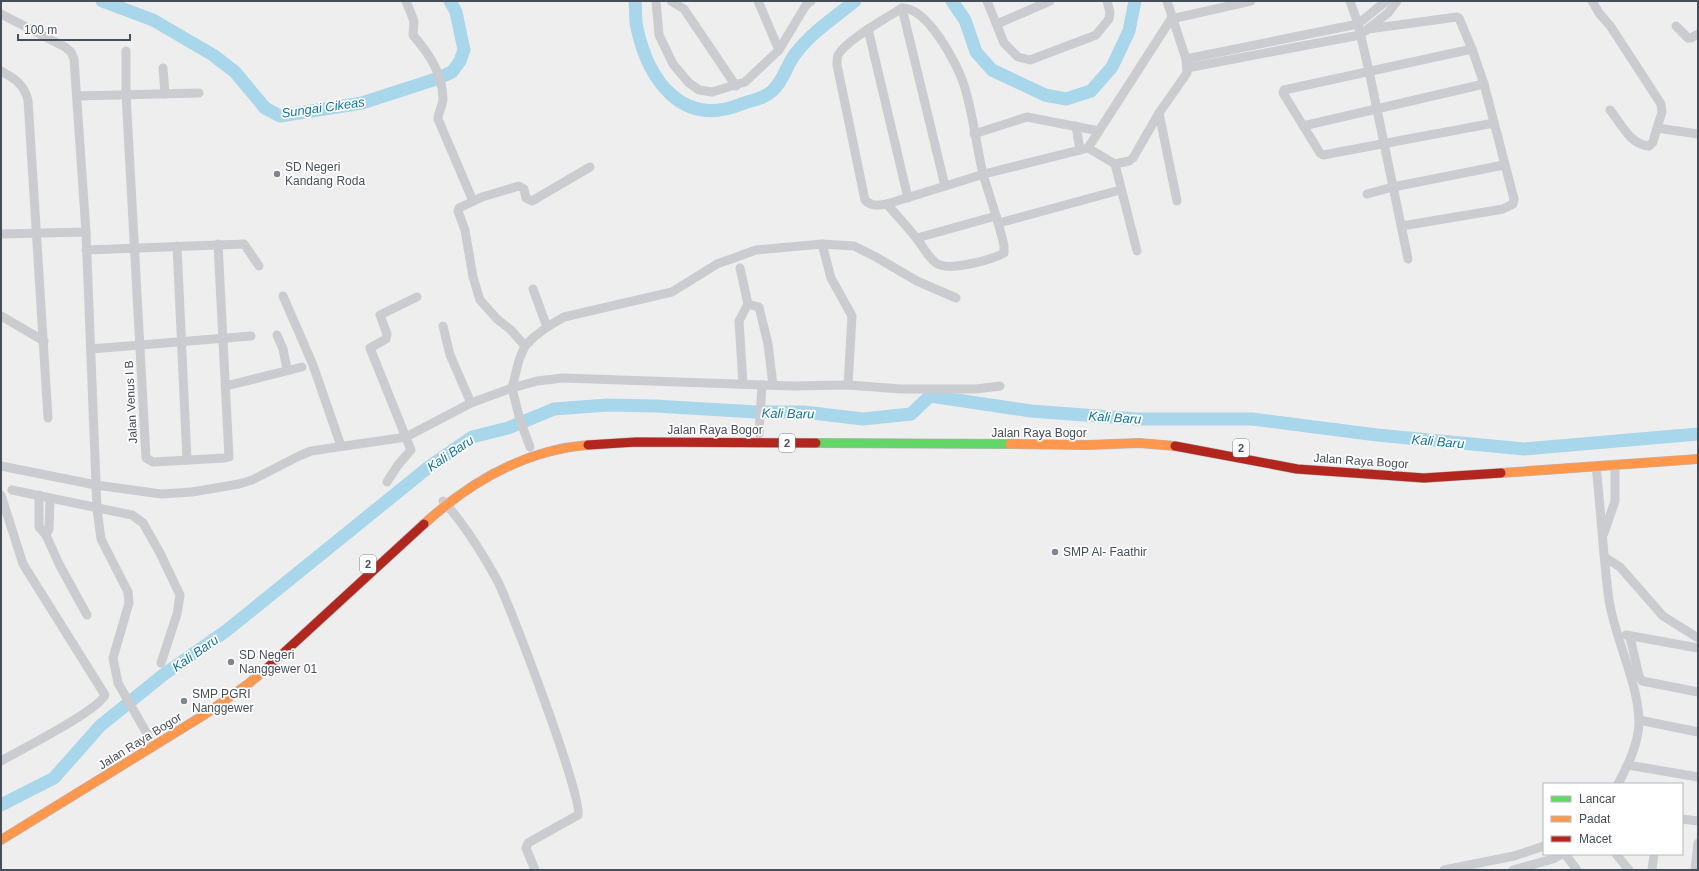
<svg xmlns="http://www.w3.org/2000/svg" width="1699" height="871" viewBox="0 0 1699 871" font-family="Arial,sans-serif">
<style>
.lines{fill:none;stroke-linecap:round;stroke-linejoin:round}
.river{stroke:#a8d6ea;stroke-width:13}
.fast-casing{stroke:#b4b7bd;stroke-width:10}
.slow-casing{stroke:#b4b7bd;stroke-width:10}
.jam-casing{stroke:#b4b7bd;stroke-width:10}
.street{stroke:#cacccf;stroke-width:9}
.fast{stroke:#63d668;stroke-width:9}
.slow{stroke:#ff974d;stroke-width:9}
.jam{stroke:#b3261e;stroke-width:9}
.poi-dot{fill:#81868e;stroke:#fff;stroke-width:1.5}
.labels{text-anchor:middle;stroke-width:3.5;stroke-linejoin:round;paint-order:stroke}
.shield{fill:#fff;stroke:#7e838c;stroke-width:1}
.shield-label{font-size:11px;font-weight:bold;fill:#464e5a}
.poi-label{font-size:12px;fill:#464e5a;stroke:#fff;text-anchor:start}
.street-label{font-size:12px;fill:#464e5a;stroke:#fff}
.water-label{font-size:13px;font-style:italic;fill:#1075a2;stroke:#fff}
</style>
<rect width="100%" height="100%" fill="#efeeee"/>
<g class="lines">
<g class="river">
<path d="M102,1L153,20L213,55L235,72L265,108L280,116L362,103L436,79L452,72L460,61L464,50L456,12L450,1"/>
<path d="M635,1C636,10 635,20 637,28C648,79 681,127 739,105C751,100 762,100 772,91C784,81 786,65 796,53C812,32 835,17 855,1"/>
<path d="M952,1L965,20L976,52L992,70L1045,95L1066,99L1091,91L1112,67L1129,31L1135,1"/>
<path d="M1,805L54,778L100,726L163,675L226,631L430,466L472,437L508,428L554,409L608,405L655,406L756,412H804L863,419L911,414L930,396L1031,411L1137,419H1252L1377,435L1524,449L1698,434"/>
</g>
<g class="fast-casing">
<path id="fast" d="M816,443L1010,444"/>
</g>
<g class="slow-casing">
<g id="slow">
<path d="M1010,444L1087,445L1139,443L1175,446"/>
<path d="M1501,473L1698,459"/>
<path d="M424,524C470,482 525,450 588,445"/>
<path d="M1,840L204,715L248,684L265,670"/>
</g>
</g>
<g class="jam-casing">
<g id="jam">
<path d="M588,445L636,442L816,443"/>
<path d="M1175,446L1297,469L1424,478L1501,473"/>
<path d="M265,670L424,524"/>
</g>
</g>
<g class="street">
<path d="M406,1L414,21L413,35C429,54 442,72 443,98C443,106 438,112 438,119L473,201"/>
<path d="M656,1L659,35L673,64L689,83L699,90L712,92L745,82L779,50L806,5L811,1"/>
<path d="M671,1L684,9L736,86"/>
<path d="M758,1L779,50"/>
<path d="M987,1L1004,43L1018,57L1030,60L1096,35L1109,19L1110,12L1107,1"/>
<path d="M1350,1L1358,24L1369,71L1408,259"/>
<path d="M1592,1L1599,13L1611,27L1661,104L1662,112L1657,128L1698,134"/>
<path d="M902,8C927,7 957,63 964,85C973,113 976,144 983,174C990,198 999,222 1004,246V253C991,260 948,272 936,263C928,257 923,247 917,239C908,227 897,216 887,204C878,205 872,207 865,200L837,65C837,62 837,58 838,55C846,40 887,18 902,8Z"/>
<path d="M902,8L945,186"/>
<path d="M1,14L65,47L71,52L74,59L86,232L97,509L101,539L128,592L129,603L113,658L118,683L154,746"/>
<path d="M997,24L1050,1"/>
<path d="M1676,26L1688,38H1691L1698,34"/>
<path d="M868,29L908,198"/>
<path d="M1368,29L1457,17L1459,18L1472,49L1484,84L1514,199L1513,204L1503,209L1402,226"/>
<path d="M1472,49L1284,90L1283,93L1320,153L1323,155L1494,123"/>
<path d="M126,51V94L146,458L153,462L225,458L229,457L218,244"/>
<path d="M1186,59L1358,24L1386,1"/>
<path d="M163,68L165,94"/>
<path d="M1187,68L1360,35L1388,13L1397,1"/>
<path d="M1,71C15,79 24,84 28,100L48,418"/>
<path d="M77,96L199,93"/>
<path d="M1610,110C1621,123 1630,145 1649,146L1653,142L1657,128"/>
<path d="M1159,113L1177,201"/>
<path d="M1076,126L1080,150"/>
<path d="M1303,126L1484,84"/>
<path d="M974,134L1027,117L1099,131"/>
<path d="M1088,148L1171,19L1251,1"/>
<path d="M1115,164L1137,251"/>
<path d="M1367,194L1393,187L1504,165"/>
<path d="M887,204L984,174L1088,148L1115,164L1129,161L1133,158L1159,113L1187,73L1186,59L1167,1"/>
<path d="M999,223L1120,190"/>
<path d="M1,234L86,232"/>
<path d="M917,238L996,216"/>
<path d="M822,244L831,278L852,316L848,385"/>
<path d="M177,246L187,460"/>
<path d="M86,250L244,244L259,266"/>
<path d="M740,268L748,304L739,321L743,384"/>
<path d="M533,289L547,327"/>
<path d="M283,296L313,365L341,446"/>
<path d="M748,304L759,307L768,344L773,385"/>
<path d="M1,316L44,341"/>
<path d="M443,326L450,355L471,403"/>
<path d="M277,335L283,349L287,369"/>
<path d="M525,346L511,330L497,319L480,300L473,277L465,230L458,211L459,208L482,197L519,186L524,189L526,198L532,201L590,167"/>
<path d="M91,349L251,336"/>
<path d="M226,386L302,367"/>
<path d="M759,434L762,385"/>
<path d="M530,447L520,420L512,388L519,360L525,346L534,337L547,327L564,317L672,292L717,264L756,250L822,244L854,246L876,257L917,281L956,298"/>
<path d="M1,466L96,485L161,494L192,492L239,484L252,480L299,456L311,451L406,437L471,403L512,388L537,381L563,378L793,386L848,385L901,389H976L1000,386"/>
<path d="M1596,466C1601,510 1603,556 1609,600C1615,639 1638,682 1639,721C1639,743 1628,765 1618,784"/>
<path d="M387,482L398,465L411,450L370,348L386,339L387,334L380,315L417,297"/>
<path d="M12,490L132,515L143,523L160,553L180,595L177,614L161,663"/>
<path d="M1,495L23,564L105,695C98,711 20,750 1,761"/>
<path d="M39,495V527L46,535L59,564L87,615"/>
<path d="M443,501C463,522 482,553 496,578C509,601 585,803 578,815L528,843L526,848L535,870"/>
<path d="M1604,533L1615,501V464"/>
<path d="M46,535L49,529L50,498"/>
<path d="M1606,558L1620,567L1663,616L1698,638"/>
<path d="M1626,635L1698,648"/>
<path d="M1630,637L1639,676L1642,681L1698,692"/>
<path d="M1639,720L1698,732"/>
<path d="M1628,765L1698,777"/>
<path d="M1682,819L1698,821"/>
<path d="M1565,854L1577,870"/>
<path d="M1616,854L1629,870"/>
<path d="M1444,870L1514,856L1544,846"/>
<path d="M1513,870L1553,859L1562,854"/>
<path d="M1652,870L1654,854"/>
<path d="M1695,870L1698,843"/>
</g>
<use href="#fast" class="fast"/>
<use href="#slow" class="slow"/>
<use href="#jam" class="jam"/>
</g>
<g class="poi-dot">
<circle cx="277" cy="174" r="4"/>
<circle cx="1055" cy="552" r="4"/>
<circle cx="231" cy="662" r="4"/>
<circle cx="184" cy="701" r="4"/>
</g>
<g class="labels">
<g class="shield">
<rect x="779" y="434" width="16" height="18" rx="3"/>
<rect x="1233" y="439" width="16" height="18" rx="3"/>
<rect x="360" y="555" width="16" height="18" rx="3"/>
</g>
<g class="shield-label">
<text x="787" y="447">2</text>
<text x="1241" y="452">2</text>
<text x="368" y="568">2</text>
</g>
<g class="poi-label">
<text x="285" y="171">SD Negeri<tspan x="285" dy="14">Kandang Roda</tspan></text>
<text x="1063" y="556">SMP Al- Faathir</text>
<text x="239" y="659">SD Negeri<tspan x="239" dy="14">Nanggewer 01</tspan></text>
<text x="192" y="698">SMP PGRI<tspan x="192" dy="14">Nanggewer</tspan></text>
</g>
<g class="street-label">
<text transform="translate(131 402) rotate(-93)" y="4">Jalan Venus I B</text>
<text x="715" y="434">Jalan Raya Bogor</text>
<text x="1039" y="437">Jalan Raya Bogor</text>
<text transform="translate(1361 461) rotate(4)" y="4">Jalan Raya Bogor</text>
<text transform="translate(140 741) rotate(-32)" y="4">Jalan Raya Bogor</text>
</g>
<g class="water-label">
<text transform="translate(323 107) rotate(-8)" y="5">Sungai Cikeas</text>
<text transform="translate(788 413) rotate(1)" y="5">Kali Baru</text>
<text transform="translate(1115 417) rotate(4)" y="5">Kali Baru</text>
<text transform="translate(1438 441) rotate(5)" y="5">Kali Baru</text>
<text transform="translate(450 453) rotate(-34)" y="5">Kali Baru</text>
<text transform="translate(195 653) rotate(-35)" y="5">Kali Baru</text>
</g>
</g>
<rect width="1699" height="871" fill="none" stroke="#464e5a" stroke-width="4"/>
<rect x="1543" y="783" width="140" height="72" fill="#ffffff" stroke="#b5b8bd"/>
<rect x="1551" y="796" width="20" height="6" fill="#63d668" stroke="#b5b8bd"/>
<text x="1579" y="803" font-size="12" fill="#464e5a">Lancar</text>
<rect x="1551" y="816" width="20" height="6" fill="#ff974d" stroke="#b5b8bd"/>
<text x="1579" y="823" font-size="12" fill="#464e5a">Padat</text>
<rect x="1551" y="836" width="20" height="6" fill="#b3261e" stroke="#b5b8bd"/>
<text x="1579" y="843" font-size="12" fill="#464e5a">Macet</text>
<path d="M18 34v6h112v-6" fill="none" stroke="#464e5a" stroke-width="2"/>
<text x="24" y="34" font-size="12" fill="#464e5a" stroke="#ffffff" stroke-width="3" paint-order="stroke">100 m</text>
</svg>
